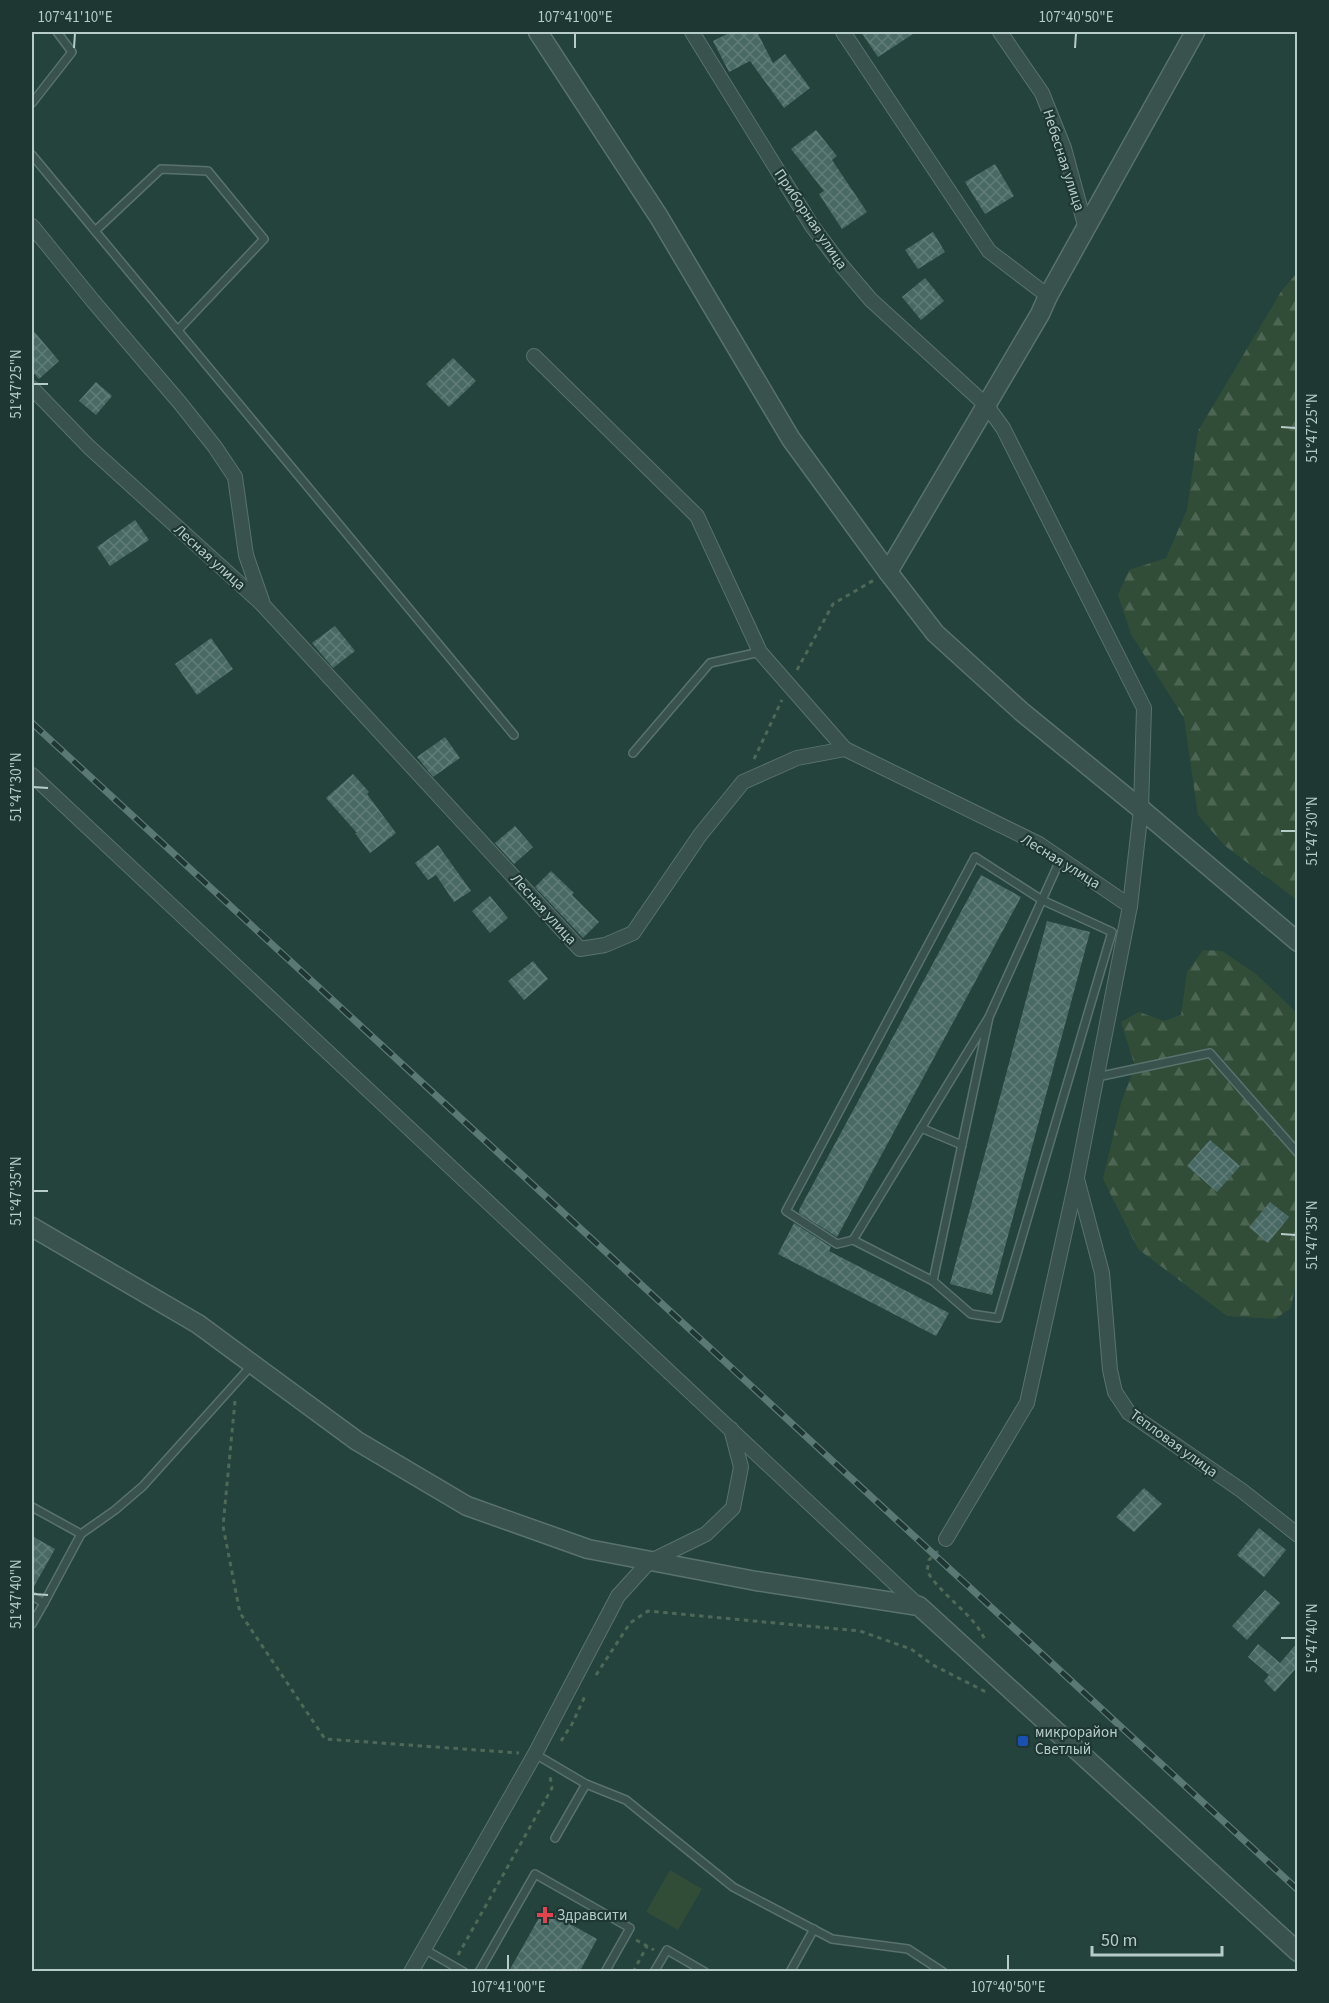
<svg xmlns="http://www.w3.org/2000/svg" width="1329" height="2003" viewBox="0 0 1329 2003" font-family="'Source Sans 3',sans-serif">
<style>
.green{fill:#314c37}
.forest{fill:url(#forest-firs)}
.building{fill:url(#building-cross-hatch)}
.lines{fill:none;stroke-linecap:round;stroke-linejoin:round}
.service-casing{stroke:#5a726e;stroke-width:10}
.minor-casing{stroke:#5a726e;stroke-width:16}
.tertiary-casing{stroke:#5a726e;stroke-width:21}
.path{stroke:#4e6957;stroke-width:3;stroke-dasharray:4.5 4.5;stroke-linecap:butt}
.service{stroke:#39524d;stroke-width:7}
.minor{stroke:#39524d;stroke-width:14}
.tertiary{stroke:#39524d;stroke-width:18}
.rail-casing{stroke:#5b7974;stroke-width:7}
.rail{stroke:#1e3733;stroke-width:4.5;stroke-dasharray:14;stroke-linecap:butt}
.ticks{fill:none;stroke:#b6ccc9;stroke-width:2}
.transit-dot{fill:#1a4fb4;stroke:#1e3733;stroke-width:2}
.health-dot{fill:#e0444e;stroke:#1e3733;stroke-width:2}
.labels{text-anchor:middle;stroke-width:4.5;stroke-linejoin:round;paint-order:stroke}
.street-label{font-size:15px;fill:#b6ccc9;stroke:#1e3733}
.poi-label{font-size:15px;fill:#b6ccc9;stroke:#1e3733;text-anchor:start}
.neatline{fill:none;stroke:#b6ccc9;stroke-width:2}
.ticks-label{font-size:15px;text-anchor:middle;fill:#b6ccc9}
</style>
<defs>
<pattern id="forest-firs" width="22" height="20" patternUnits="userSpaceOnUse" patternTransform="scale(1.5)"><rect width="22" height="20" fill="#314c37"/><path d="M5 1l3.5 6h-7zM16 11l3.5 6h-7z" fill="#4d6553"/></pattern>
<pattern id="building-cross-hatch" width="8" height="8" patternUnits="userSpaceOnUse" patternTransform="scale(1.5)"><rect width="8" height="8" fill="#496964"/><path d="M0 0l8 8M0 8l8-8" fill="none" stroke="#617d79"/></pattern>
</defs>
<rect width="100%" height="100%" fill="#25433d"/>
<path class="green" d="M670,1870L702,1889L678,1930L646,1912Z"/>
<g class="forest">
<path d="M1297,273V900L1224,845L1198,815L1184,718L1131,634L1118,595L1129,570L1166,558L1187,510L1198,431L1282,290Z"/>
<path d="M1203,950L1222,951L1256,974L1297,1013L1298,1270L1291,1308L1275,1319L1227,1316L1138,1249L1103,1179L1121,1103L1135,1066L1121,1022L1139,1012L1164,1021L1181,1015L1187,972Z"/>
</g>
<g class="building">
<path d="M731,32H757L773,63L785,54L810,88L784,108L750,61L729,72L713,41Z"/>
<path d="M861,32H916L878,57Z"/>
<path d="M816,130L837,156L832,160L867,212L842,229L819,194L824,191L791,149Z"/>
<path d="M995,164L1014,196L985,214L965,182Z"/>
<path d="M933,232L945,252L918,269L905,250Z"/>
<path d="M925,278L944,301L921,320L902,297Z"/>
<path d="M32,329L59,361L39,379L32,371Z"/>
<path d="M453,358L476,381L449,407L426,384Z"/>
<path d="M96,382L112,396L96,415L79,401Z"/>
<path d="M135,520L149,540L110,566L97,547Z"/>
<path d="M335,626L355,651L333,668L312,643Z"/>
<path d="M211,638L233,669L197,695L175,664Z"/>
<path d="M445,737L460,758L433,777L417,757Z"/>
<path d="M353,774L369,792L367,794L396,833L370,853L355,833H357L326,798Z"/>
<path d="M515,826L533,847L514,864L495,843Z"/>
<path d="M438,845L471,891L454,902L436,875L428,880L415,863Z"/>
<path d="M551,871L574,893L572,895L599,922L583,938L535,887Z"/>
<path d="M981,875L1021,897L837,1237L799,1213V1210Z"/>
<path d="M490,896L508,918L490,933L472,911Z"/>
<path d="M1047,921L1090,932L992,1295L950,1284Z"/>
<path d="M533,961L548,979L524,1000L508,981Z"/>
<path d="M1210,1140L1240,1166L1217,1192L1187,1166Z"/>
<path d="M1270,1202L1289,1217L1268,1243L1249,1227Z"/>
<path d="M794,1223L831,1247L829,1251L949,1313L936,1336L778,1254Z"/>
<path d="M1144,1488L1162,1504L1134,1532L1116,1517Z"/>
<path d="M1259,1528L1286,1550L1264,1577L1237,1555Z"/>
<path d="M32,1536L55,1549L32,1590Z"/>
<path d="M1265,1590L1280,1603L1247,1640L1232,1626Z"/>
<path d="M1298,1642V1666L1275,1692L1264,1681L1269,1675L1248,1657L1258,1644L1280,1663Z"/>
<path d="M544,1909L597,1939L580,1971H509Z"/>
</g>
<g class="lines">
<g class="service-casing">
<g id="service">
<path d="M32,103L72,52L57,32"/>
<path d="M32,155L514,735"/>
<path d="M95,231L161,169L208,171L264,239L178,330"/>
<path d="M633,753L710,663L760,652"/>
<path d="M989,1017L933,1281L853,1240L989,1017L1061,858"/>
<path d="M1097,1077L1210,1053L1298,1153"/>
<path d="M921,1128L962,1145"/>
<path d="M853,1240L837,1244L786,1211L975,857L1042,900L1112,932L998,1318L971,1314L933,1281"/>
<path d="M32,1507L81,1534"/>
<path d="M32,1596L44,1603L81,1534L115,1510L143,1486L251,1366"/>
<path d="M32,1624L44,1603"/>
<path d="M535,1754L586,1784L626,1800L733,1887L832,1939L908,1949L943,1972"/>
<path d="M555,1838L586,1784"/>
<path d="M424,1949L464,1972"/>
<path d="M479,1972L535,1874L630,1928L605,1972"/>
<path d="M654,1972L667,1950L705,1972"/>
<path d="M790,1972L814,1929"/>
</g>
</g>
<g class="minor-casing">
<g id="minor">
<path d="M692,32L812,226L842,266L871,300L987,406L1003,428L1144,708L1141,809L1130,906L1077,1177L1027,1403L946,1539"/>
<path d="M843,32L989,251L1048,296"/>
<path d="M1000,32L1042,93L1064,148L1086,229"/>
<path d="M32,226L93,301L180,403L215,447L235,477L246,555L262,601"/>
<path d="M534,356L697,516L760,652L845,749"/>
<path d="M32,388L89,447L262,604L580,949L605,945L633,933L700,835L743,782L797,758L845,749L1039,844L1130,906"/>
<path d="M32,775L919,1606"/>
<path d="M1077,1179L1102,1273L1110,1370L1115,1392L1129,1413L1241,1490L1298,1535"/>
<path d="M411,1972L535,1754L618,1596L649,1562L706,1534L733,1508L741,1467L731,1429"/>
</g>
</g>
<g class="tertiary-casing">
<g id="tertiary">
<path d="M538,32L659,217L791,439L888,572L935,633L1022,712L1141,809L1298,942"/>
<path d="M888,572L1040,314L1048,296L1195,32"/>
<path d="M32,1227L198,1324L357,1441L467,1506L588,1549L756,1581L919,1606L1298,1952"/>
</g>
</g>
<g class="path">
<path d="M797,670L833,604L874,580"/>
<path d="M754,759L782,700"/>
<path d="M235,1401L223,1526L240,1613L325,1739L519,1753"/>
<path d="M938,1551L929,1560L927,1571C943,1598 974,1613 986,1642"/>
<path d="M596,1675L630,1623L648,1611L860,1631L911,1649L933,1665L986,1692"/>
<path d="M561,1741L572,1724L586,1694"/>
<path d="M636,1940L654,1950"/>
<path d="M458,1955L552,1788L550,1776"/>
<path d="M633,1972L647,1946"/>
</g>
<use href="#service" class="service"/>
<use href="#minor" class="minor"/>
<use href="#tertiary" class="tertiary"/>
<g class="rail-casing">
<path id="rail" d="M32,723L1298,1890"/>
</g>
<use href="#rail" class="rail"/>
</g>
<path class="ticks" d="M74,48L75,33M575,48V33M1075,48L1076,33M33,384H48M1281,427L1296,428M33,787L48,788M1281,831H1296M33,1191H48M1281,1234L1296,1235M33,1594L48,1595M1281,1638H1296M508,1970V1955M1008,1970V1955"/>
<rect class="transit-dot" x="1017" y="1735" width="12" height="12" rx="3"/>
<path class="health-dot" d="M542 1906h6v6h6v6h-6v6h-6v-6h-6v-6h6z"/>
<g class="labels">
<g class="street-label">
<text transform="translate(1064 160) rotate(72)" y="5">Небесная улица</text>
<text transform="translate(811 219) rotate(56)" y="5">Приборная улица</text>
<text transform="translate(210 557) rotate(42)" y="5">Лесная улица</text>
<text transform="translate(1061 861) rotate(32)" y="5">Лесная улица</text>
<text transform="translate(544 909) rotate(48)" y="5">Лесная улица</text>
<text transform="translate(1174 1443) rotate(36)" y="5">Тепловая улица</text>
</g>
<g class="poi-label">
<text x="1035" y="1737">микрорайон<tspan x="1035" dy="17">Светлый</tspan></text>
<text x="557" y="1920">Здравсити</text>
</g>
</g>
<rect width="1329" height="2003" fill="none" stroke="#1e3733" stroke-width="66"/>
<path d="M1092 1946v9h130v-9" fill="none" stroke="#b6ccc9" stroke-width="3"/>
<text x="1101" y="1946" font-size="18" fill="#b6ccc9" stroke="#1e3733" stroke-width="4.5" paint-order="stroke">50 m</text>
<rect x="33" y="33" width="1263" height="1937" class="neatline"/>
<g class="ticks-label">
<text x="75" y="22">107°41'10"E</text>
<text x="575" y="22">107°41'00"E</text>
<text x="1076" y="22">107°40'50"E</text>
<text transform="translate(16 384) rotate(-90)" y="5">51°47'25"N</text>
<text transform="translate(1312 428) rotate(-90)" y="5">51°47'25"N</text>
<text transform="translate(16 787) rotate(-90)" y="5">51°47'30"N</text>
<text transform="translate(1312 831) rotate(-90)" y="5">51°47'30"N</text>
<text transform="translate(16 1191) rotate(-90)" y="5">51°47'35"N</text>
<text transform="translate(1312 1235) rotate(-90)" y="5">51°47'35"N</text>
<text transform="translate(16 1594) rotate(-90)" y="5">51°47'40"N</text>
<text transform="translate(1312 1638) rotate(-90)" y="5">51°47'40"N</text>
<text x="508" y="1992">107°41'00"E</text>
<text x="1008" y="1992">107°40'50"E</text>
</g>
</svg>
